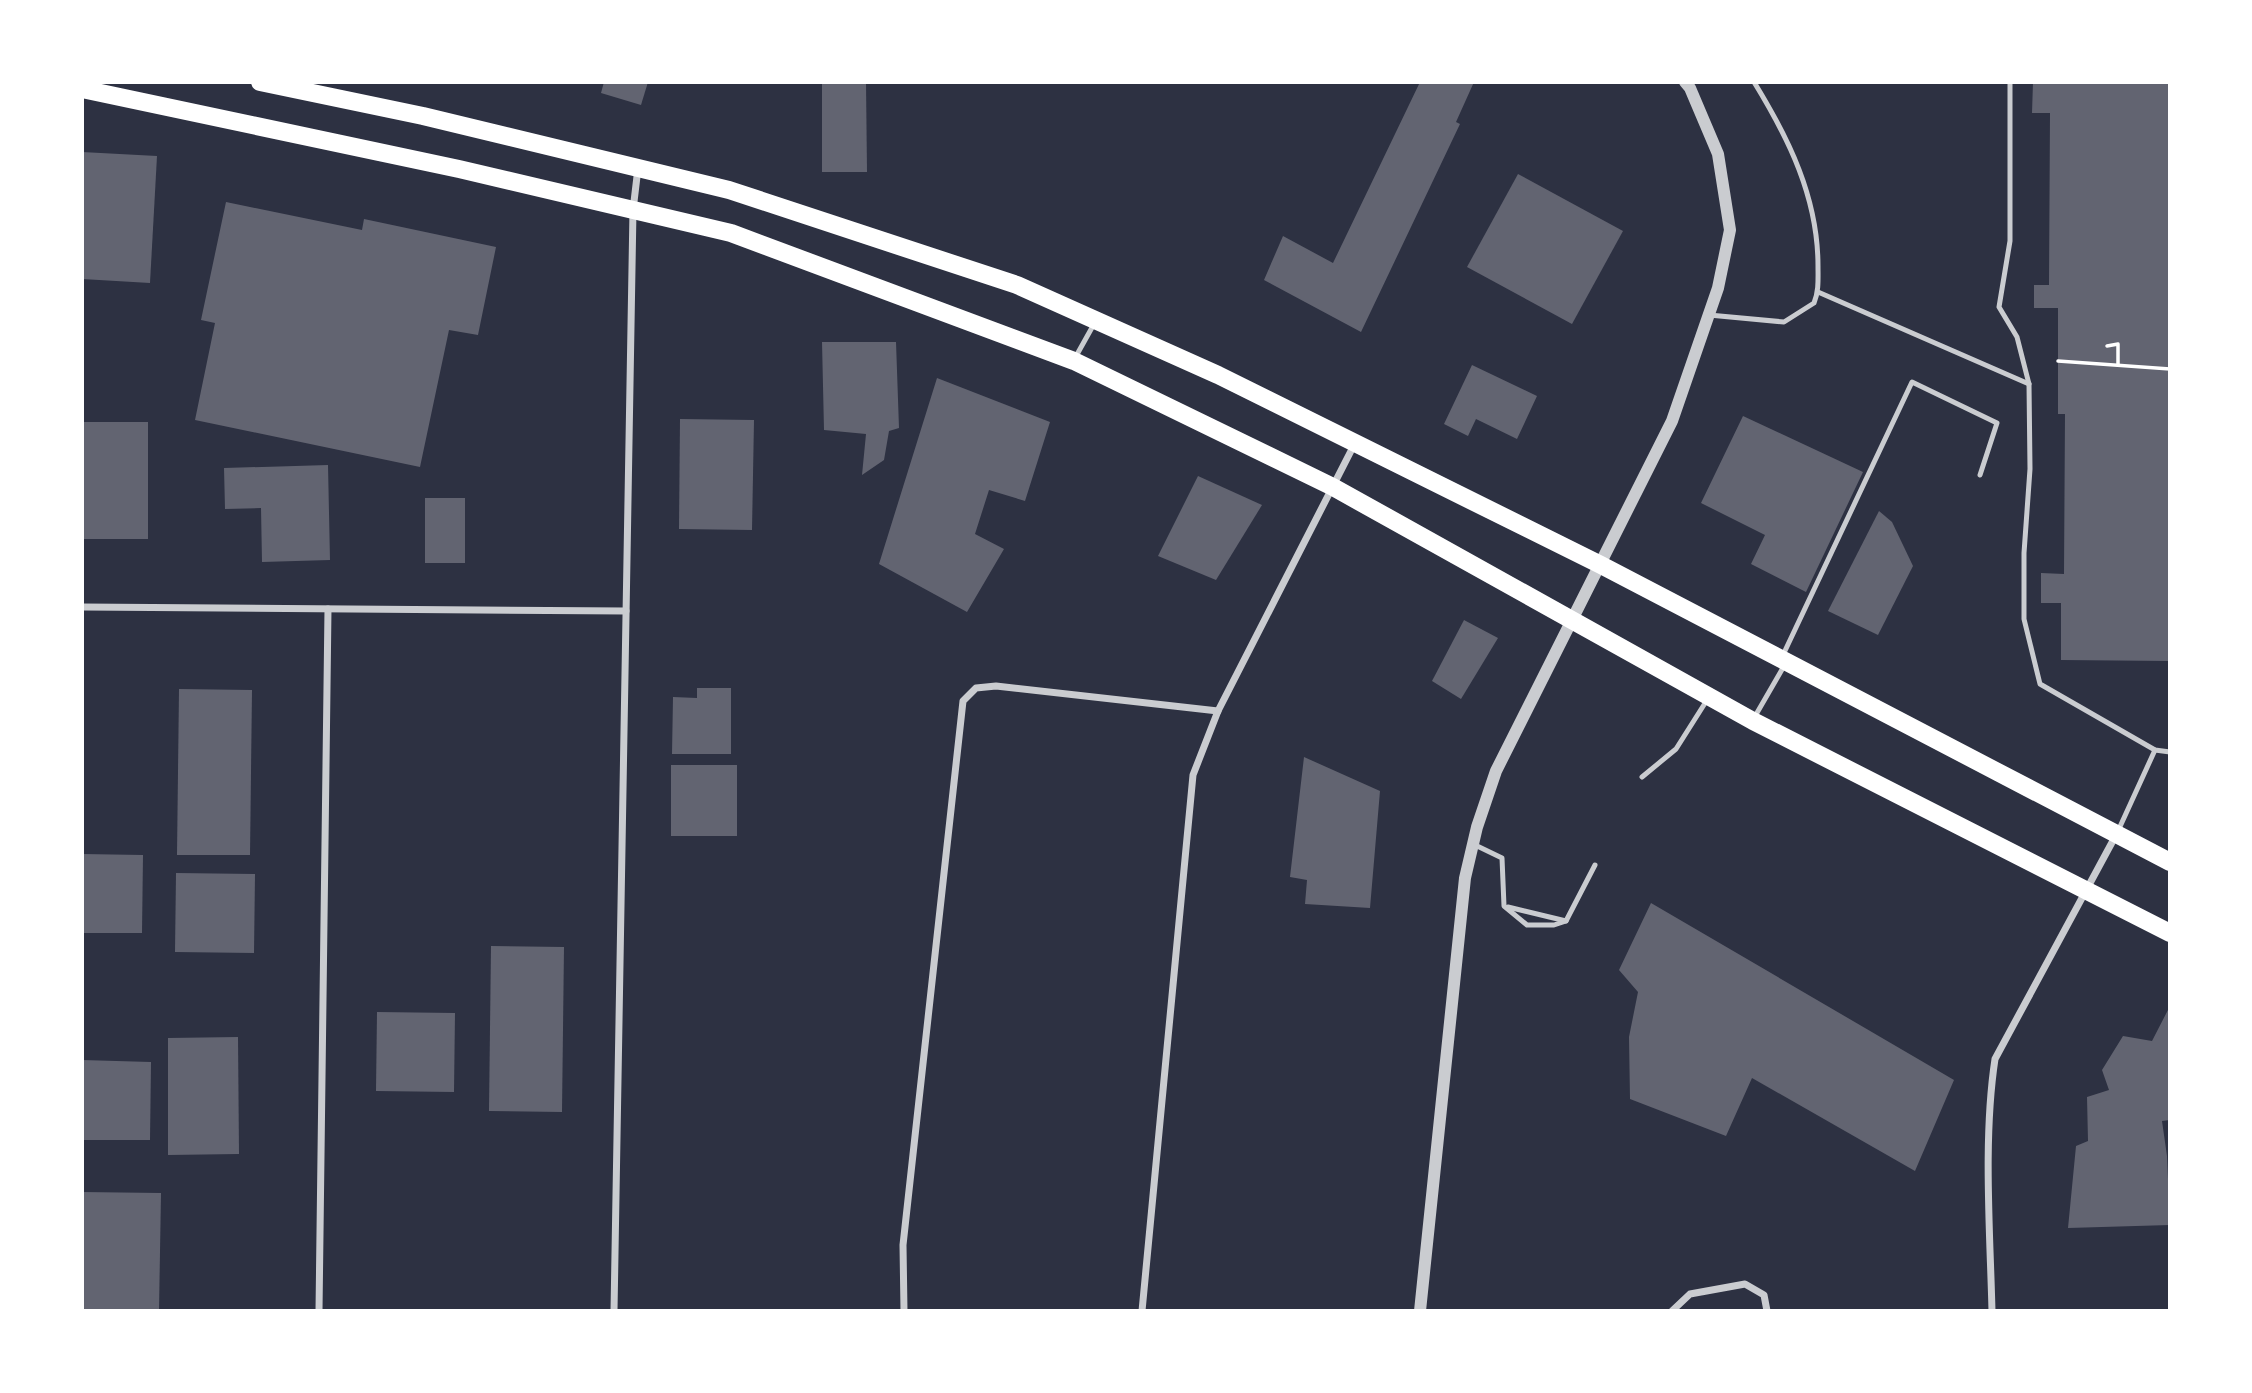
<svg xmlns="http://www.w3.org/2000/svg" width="2252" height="1393" viewBox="0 0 2252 1393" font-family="'Space Grotesk',sans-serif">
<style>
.building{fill:#626471}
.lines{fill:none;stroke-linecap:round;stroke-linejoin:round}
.path{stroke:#fff;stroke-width:3.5}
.service{stroke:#caccd0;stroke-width:5}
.minor{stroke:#caccd0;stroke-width:7}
.tertiary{stroke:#caccd0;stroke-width:12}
.primary{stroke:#fff;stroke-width:18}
</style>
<rect width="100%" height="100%" fill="#2d3142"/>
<g class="building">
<path d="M604,82H648L641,105L601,93Z"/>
<path d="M822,82H866L867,172H822Z"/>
<path d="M1420,82H1474L1456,122L1460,124L1361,332L1264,280L1283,236L1333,263Z"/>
<path d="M2033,82H2170V661L2061,660V603H2041V573L2064,574L2065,414H2058V308H2034V285H2049L2050,113H2032Z"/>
<path d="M82,152L157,156L150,283L82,279Z"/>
<path d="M1518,174L1623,231L1572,324L1467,267Z"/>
<path d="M226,202L362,230L364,219L496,247L478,335L449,330L420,467L195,420L215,323L201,320Z"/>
<path d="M822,342H896L899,428L889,431L884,460L862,475L866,434L824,430Z"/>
<path d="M1472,365L1537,396L1517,439L1476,419L1468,436L1444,424Z"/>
<path d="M937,378L1050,422L1025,501L989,490L975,534L1004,549L967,612L879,564Z"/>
<path d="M1743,416L1863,472L1806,592L1751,564L1765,535L1701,503Z"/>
<path d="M680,419L754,420L752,530L679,529Z"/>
<rect x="82" y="422" width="66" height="117"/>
<path d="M328,465L330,560L262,562L261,508L225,509L224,468Z"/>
<path d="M1198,476L1262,505L1216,580L1158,556Z"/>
<rect x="425" y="498" width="40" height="65"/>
<path d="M1879,511L1892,522L1913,566L1878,635L1828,611Z"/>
<path d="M1464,620L1498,638L1461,699L1432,681Z"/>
<path d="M697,688H731V754H672L673,697L697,698Z"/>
<path d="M179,689L252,690L250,855H177Z"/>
<path d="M1304,757L1380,791L1370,908L1305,904L1307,880L1290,877Z"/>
<rect x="671" y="765" width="66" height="71"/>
<path d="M82,854L143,855L142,933H82Z"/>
<path d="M176,873L255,874L254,953L175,952Z"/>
<path d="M1651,903L1954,1080L1915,1171L1752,1078L1726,1136L1630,1099L1629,1037L1638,992L1619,970Z"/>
<path d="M491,946L564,947L562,1112L489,1111Z"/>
<path d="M2170,1006V1120L2162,1121L2167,1156L2170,1225L2068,1228L2076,1146L2088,1141L2087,1097L2109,1090L2102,1070L2123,1036L2152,1041Z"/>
<path d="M377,1012L455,1013L454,1092L376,1091Z"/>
<path d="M238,1037L239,1154L168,1155V1038Z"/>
<path d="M82,1060L151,1062L150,1140H82Z"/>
<path d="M82,1192L161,1193L159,1311H82Z"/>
</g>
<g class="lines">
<g class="path">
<path d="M2107,346L2118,344V365"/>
<path d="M2058,361L2170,369"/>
</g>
<g class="service">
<path d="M2010,82V241L1999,307L2017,337L2029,384L2030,469L2024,553V619L2040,684L2155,750L2170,752"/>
<path d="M1818,292L2029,384"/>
<path d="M1709,315L1784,322L1814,303C1819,291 1818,279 1818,266C1818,198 1789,139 1754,82"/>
<path d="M1075,358L1094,324"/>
<path d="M1783,655L1912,382L1997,423L1980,475"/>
<path d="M1754,718L1784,666"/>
<path d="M1642,777L1676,749L1707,700"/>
<path d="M2118,831L2155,750"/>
<path d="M1473,844L1502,858L1504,906L1527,925H1554L1566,921L1595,865"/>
<path d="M1508,907L1566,921"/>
</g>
<g class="minor">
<path d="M82,607L626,611"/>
<path d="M319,1311L328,609"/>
<path d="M614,1311L633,210L638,168"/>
<path d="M904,1311L903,1245L963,701L976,688L996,686L1218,711"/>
<path d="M1142,1311L1193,775L1218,711L1354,445"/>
<path d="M1672,1311L1690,1294L1745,1284L1764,1295L1767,1311"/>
<path d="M1992,1311C1990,1231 1983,1138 1995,1059L2116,835"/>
</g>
<path class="tertiary" d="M1420,1311L1465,878L1477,827L1496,771L1672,421L1718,288L1730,230L1718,154L1690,88L1685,82"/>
<g class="primary">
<path d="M260,82L423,116L729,190L1017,285L1218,375L1601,565L2170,862"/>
<path d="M82,89L459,169L731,233L1074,361L1333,487L1753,721L2170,933"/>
</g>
</g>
<rect width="2252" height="1393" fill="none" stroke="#ffffff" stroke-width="168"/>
</svg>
